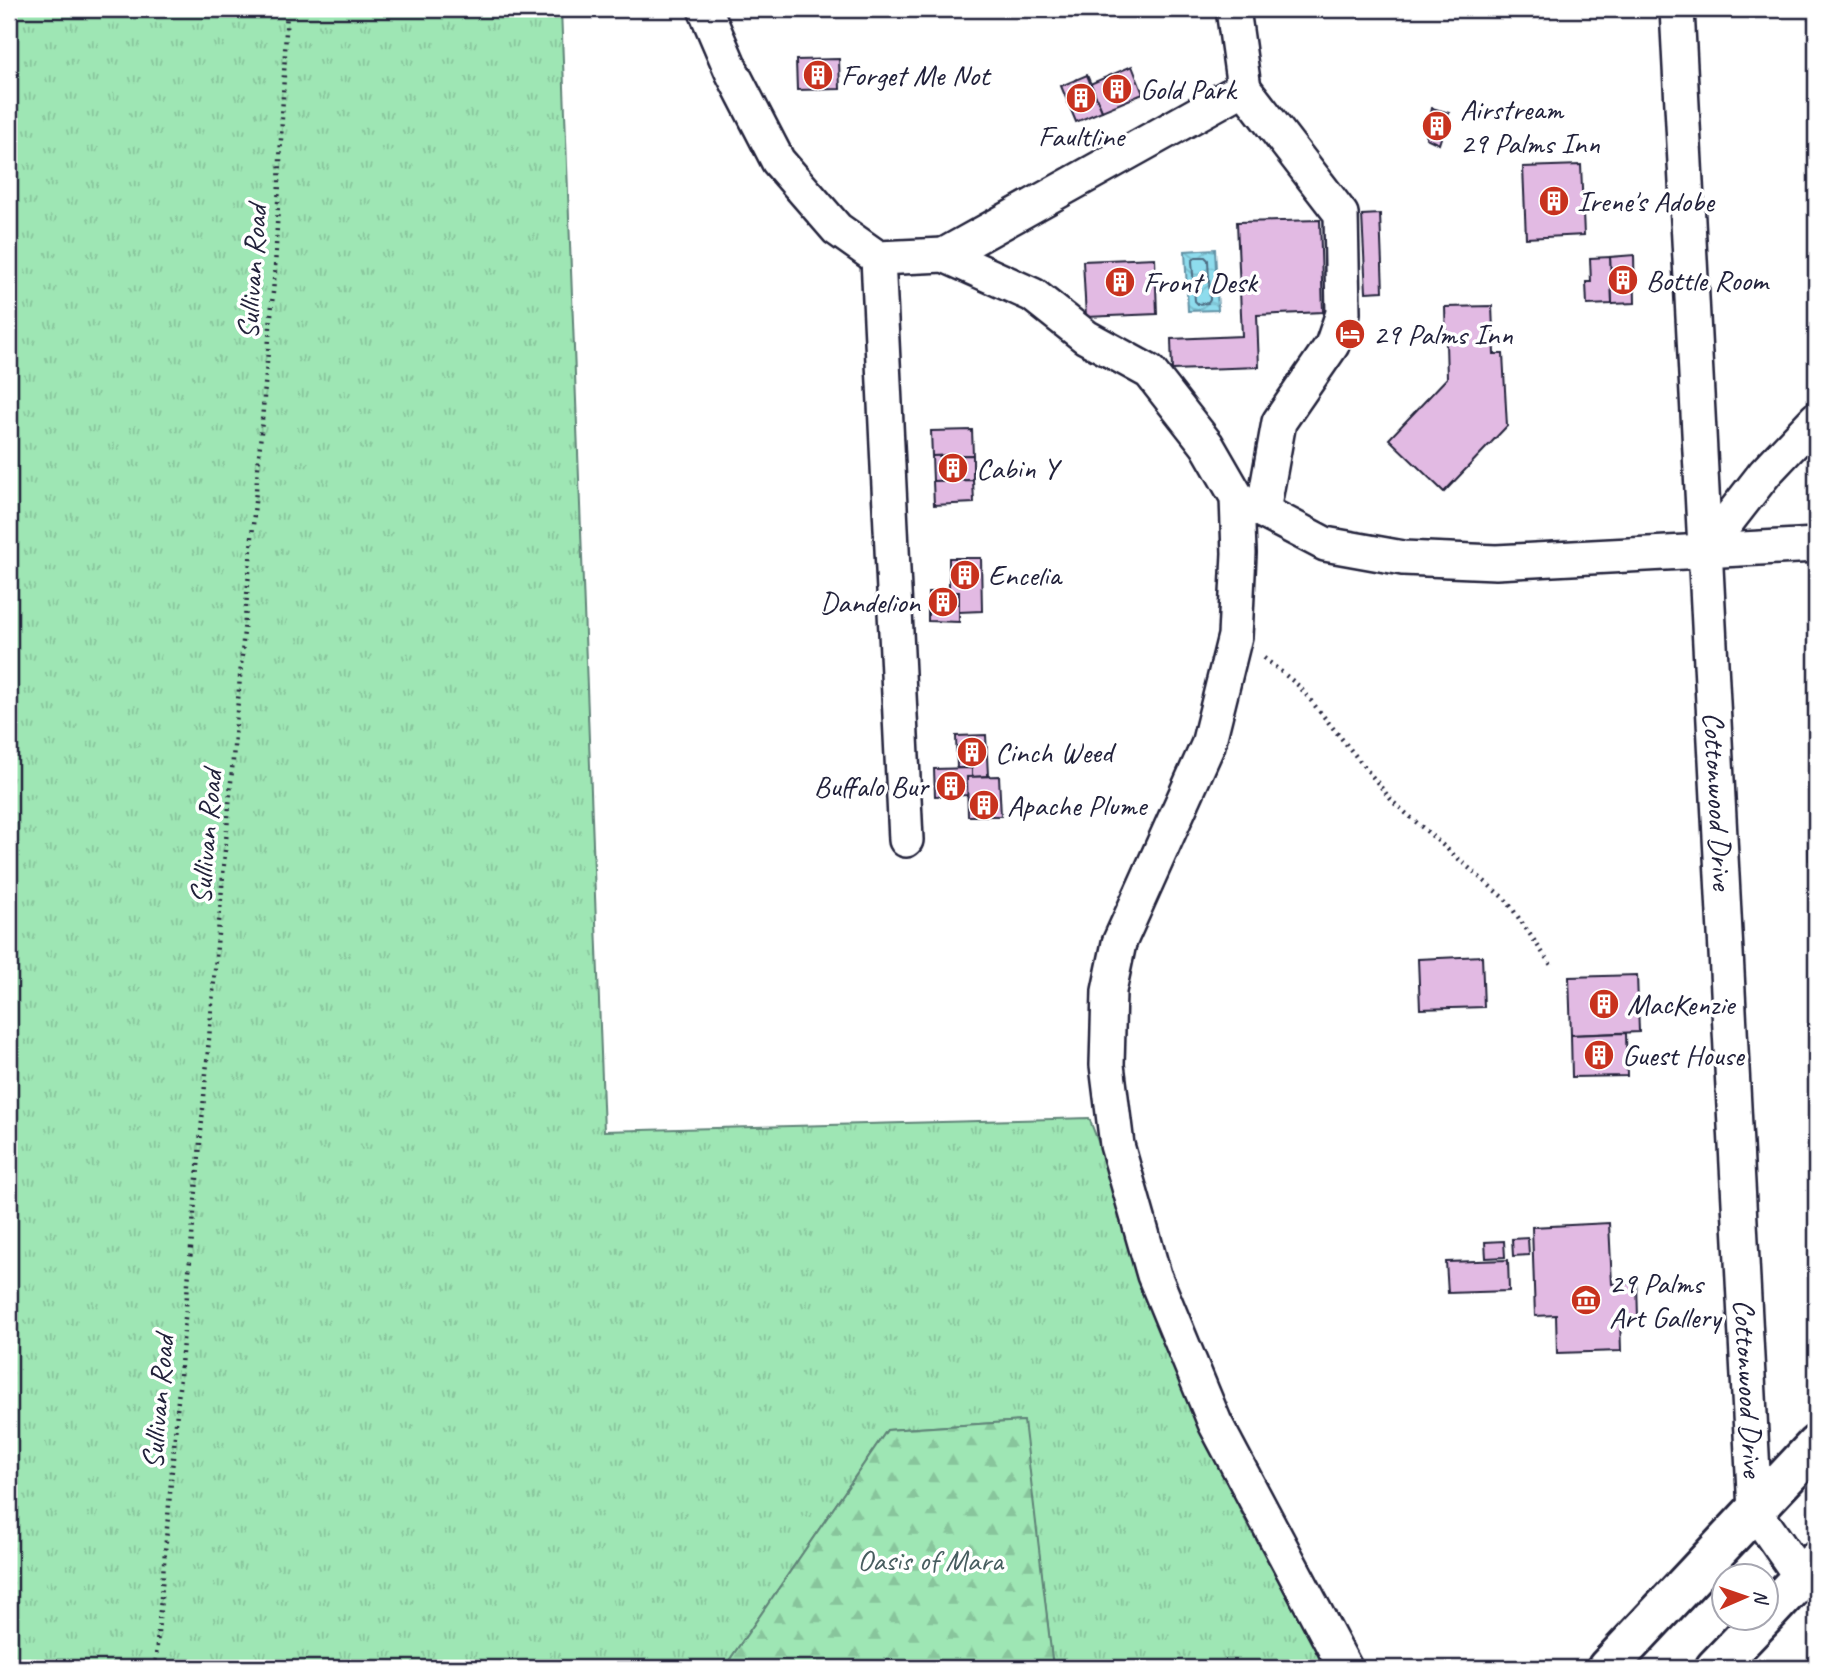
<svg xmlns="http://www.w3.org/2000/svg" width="1825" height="1677" viewBox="0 0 1825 1677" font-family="Caveat,sans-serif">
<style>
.grass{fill:url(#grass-tufts);stroke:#608478;stroke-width:2}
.forest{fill:url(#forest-firs);stroke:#608478;stroke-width:2}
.water{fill:url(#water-waves);stroke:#6392a6;stroke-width:2}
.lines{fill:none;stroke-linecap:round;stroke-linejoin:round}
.shore{stroke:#4d6c82;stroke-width:2}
.building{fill:#e2bae3;stroke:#22223b;stroke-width:2}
.street-casing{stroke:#22223b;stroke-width:38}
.secondary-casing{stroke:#22223b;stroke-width:44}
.path{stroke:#22223b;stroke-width:4.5;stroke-dasharray:2 5;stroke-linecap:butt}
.street{stroke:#fff;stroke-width:33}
.secondary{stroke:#fff;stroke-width:38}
.labels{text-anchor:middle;stroke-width:7;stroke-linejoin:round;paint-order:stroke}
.poi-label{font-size:30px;fill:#22223b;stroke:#fff;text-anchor:start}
.street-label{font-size:30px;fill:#22223b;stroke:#fff}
.park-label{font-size:30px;fill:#475d5f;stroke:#fff}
</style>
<defs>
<pattern id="grass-tufts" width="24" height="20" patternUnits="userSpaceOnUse" patternTransform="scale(1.75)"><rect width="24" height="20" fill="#9ee6b4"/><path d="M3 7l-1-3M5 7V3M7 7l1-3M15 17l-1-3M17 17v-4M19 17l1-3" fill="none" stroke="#88c59c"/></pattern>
<pattern id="forest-firs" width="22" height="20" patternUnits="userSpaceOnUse" patternTransform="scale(1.75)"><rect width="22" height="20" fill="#9ee6b4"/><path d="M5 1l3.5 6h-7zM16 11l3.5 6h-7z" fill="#88c59c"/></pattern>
<pattern id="water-waves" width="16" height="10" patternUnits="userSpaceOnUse" patternTransform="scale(1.75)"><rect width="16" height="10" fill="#8edced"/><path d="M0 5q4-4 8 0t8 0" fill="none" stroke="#7abccc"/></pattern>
</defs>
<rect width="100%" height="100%" fill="#fff"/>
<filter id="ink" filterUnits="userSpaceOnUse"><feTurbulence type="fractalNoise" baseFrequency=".0143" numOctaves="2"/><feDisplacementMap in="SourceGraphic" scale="14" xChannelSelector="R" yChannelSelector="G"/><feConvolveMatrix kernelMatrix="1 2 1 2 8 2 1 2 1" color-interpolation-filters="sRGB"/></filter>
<g filter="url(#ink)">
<path class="grass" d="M9,9H561L604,1131L1089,1118L1241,1512L1326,1668H1053L1023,1421L887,1430L724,1668H9Z"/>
<path class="forest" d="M1024,1421L1053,1668H724L887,1430Z"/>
<path class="water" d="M1215,249L1218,310L1188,311L1185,251Z"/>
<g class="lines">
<path class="shore" d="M1196,257H1205L1208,260L1210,300L1208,303L1198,304L1195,301L1192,261Z"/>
</g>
<g class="building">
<path d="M839,59L840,89L797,90L796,60Z"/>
<path d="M1132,66L1143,94L1102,111L1090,84Z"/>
<path d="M1087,75L1102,111L1076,122L1061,86Z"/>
<path d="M1432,108L1449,113L1439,144L1426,138Z"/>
<path d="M1581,165L1584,235L1526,238L1523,167Z"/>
<path d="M1380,214L1383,291L1366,292L1362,215Z"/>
<path d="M1320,220L1323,312L1257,315L1259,367L1172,370L1171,339L1242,336L1237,222Z"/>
<path d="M1634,255L1635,303L1612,304L1610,257Z"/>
<path d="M1610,257L1612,304L1587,305L1586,282H1591L1590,258Z"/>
<path d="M1155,258L1157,314L1086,317L1083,261Z"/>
<path d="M1492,306L1494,354H1503L1507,426L1444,492L1389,439L1447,378L1445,307Z"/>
<path d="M972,430L973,455L932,456L931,431Z"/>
<path d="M973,455V480L933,481L932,456Z"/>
<path d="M973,480L974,503L934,505L933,481Z"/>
<path d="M949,558H981L982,611L959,612V592H949Z"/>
<path d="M928,592H959V622L928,621Z"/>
<path d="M986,735L988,776L972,777V768H957L956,736Z"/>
<path d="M972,768V777H967L968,795L935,796L934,769Z"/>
<path d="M999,776L1001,816H968L967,777Z"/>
<path d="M1808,819H1816V860H1809Z"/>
<path d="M1482,956L1484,1007L1420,1009L1418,959Z"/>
<path d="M1637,975L1639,1032L1571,1035L1569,977Z"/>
<path d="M1626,1033L1627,1076L1572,1077L1571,1035Z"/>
<path d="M1609,1223L1612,1284L1637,1283L1638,1317L1620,1318L1621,1351L1557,1353L1556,1315L1535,1316L1532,1227Z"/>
<path d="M1528,1238L1529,1255L1513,1256L1512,1239Z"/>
<path d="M1504,1241L1505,1257L1486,1258L1485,1242Z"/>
<path d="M1508,1260L1509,1291L1448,1293L1446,1262Z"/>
</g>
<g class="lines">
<g class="street-casing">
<g id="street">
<path d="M705,9L732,72L778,161L837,229L878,258L944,255L1033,295L1086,337L1150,372L1207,445L1237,497L1239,553L1235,636L1208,745L1119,943L1109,991L1107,1065L1117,1145L1154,1275L1215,1423L1345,1668"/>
<path d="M1233,9L1244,88"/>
<path id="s1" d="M1677,9L1755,1511L1801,1577"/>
<path d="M944,255L1244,88L1341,214L1343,313L1332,345L1279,422L1263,511"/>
<path d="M878,258L906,840"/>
<path d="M1243,501L1325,544L1403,558L1496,562L1816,545"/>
<path d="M1705,550L1765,473L1816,419"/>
</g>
</g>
<g class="secondary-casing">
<g id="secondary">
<path d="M1766,1615L1816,1561"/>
<path d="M1607,1668L1816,1445"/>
<path d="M1715,1668L1763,1618"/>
</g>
</g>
<g class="path">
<path d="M1264,658L1299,686L1393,802L1507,901L1551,965"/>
<path d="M155,1668L275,269L287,9"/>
</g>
<use href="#street" class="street"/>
<use href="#secondary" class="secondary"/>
</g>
</g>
<defs>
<g id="building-disc" transform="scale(1.575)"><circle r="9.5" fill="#c8321e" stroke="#fff"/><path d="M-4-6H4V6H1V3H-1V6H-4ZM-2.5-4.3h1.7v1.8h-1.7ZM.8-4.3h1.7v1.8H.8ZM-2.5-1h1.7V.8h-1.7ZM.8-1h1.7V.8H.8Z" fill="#fff"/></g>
<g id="hotel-disc" transform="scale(1.575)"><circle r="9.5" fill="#c8321e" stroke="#fff"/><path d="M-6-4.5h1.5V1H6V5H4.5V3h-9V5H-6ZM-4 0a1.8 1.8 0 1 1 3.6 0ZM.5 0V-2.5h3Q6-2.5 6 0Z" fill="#fff"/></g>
<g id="museum-disc" transform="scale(1.575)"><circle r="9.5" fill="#c8321e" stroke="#fff"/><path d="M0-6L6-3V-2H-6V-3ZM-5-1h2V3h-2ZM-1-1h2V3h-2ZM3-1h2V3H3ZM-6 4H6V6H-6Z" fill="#fff"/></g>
</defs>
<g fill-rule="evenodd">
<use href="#building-disc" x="818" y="75"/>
<use href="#building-disc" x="1117" y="89"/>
<use href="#building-disc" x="1081" y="98"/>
<use href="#building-disc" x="1437" y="126"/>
<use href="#building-disc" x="1554" y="201"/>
<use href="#building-disc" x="1623" y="280"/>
<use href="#building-disc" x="1120" y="282"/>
<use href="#hotel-disc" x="1350" y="334"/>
<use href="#building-disc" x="953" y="468"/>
<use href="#building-disc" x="965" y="575"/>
<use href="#building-disc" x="943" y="602"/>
<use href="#building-disc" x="972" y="752"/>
<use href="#building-disc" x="951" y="786"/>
<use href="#building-disc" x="984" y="805"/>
<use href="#building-disc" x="1604" y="1004"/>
<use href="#building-disc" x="1599" y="1055"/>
<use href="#museum-disc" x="1586" y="1300"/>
</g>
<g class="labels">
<g class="poi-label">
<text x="841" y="85">Forget Me Not</text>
<text x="1140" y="99">Gold Park</text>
<text x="1460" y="119">Airstream<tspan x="1460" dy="34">29 Palms Inn</tspan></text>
<text x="1081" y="146" text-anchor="middle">Faultline</text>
<text x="1577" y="211">Irene's Adobe</text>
<text x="1646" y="290">Bottle Room</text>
<text x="1143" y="292">Front Desk</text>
<text x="1373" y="344">29 Palms Inn</text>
<text x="976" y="478">Cabin Y</text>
<text x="988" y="585">Encelia</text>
<text x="920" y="612" text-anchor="end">Dandelion</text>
<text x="995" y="762">Cinch Weed</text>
<text x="928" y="796" text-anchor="end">Buffalo Bur</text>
<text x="1007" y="815">Apache Plume</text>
<text x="1627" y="1014">MacKenzie</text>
<text x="1622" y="1065">Guest House</text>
<text x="1609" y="1293">29 Palms<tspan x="1609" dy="34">Art Gallery</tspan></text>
</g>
<g class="street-label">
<text transform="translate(252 272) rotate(-86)" y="10">Sullivan Road</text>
<text dy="10" stroke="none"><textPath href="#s1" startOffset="793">Cottonwood Drive</textPath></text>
<text transform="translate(206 837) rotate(-85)" y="10">Sullivan Road</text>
<text dy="10" stroke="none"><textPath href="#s1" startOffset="1381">Cottonwood Drive</textPath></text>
<text transform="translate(158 1402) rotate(-85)" y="10">Sullivan Road</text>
</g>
<g class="park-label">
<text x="930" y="1570">Oasis of Mara</text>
</g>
</g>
<rect width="1825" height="1677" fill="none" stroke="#fff" stroke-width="35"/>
<rect x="18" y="18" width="1790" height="1642" fill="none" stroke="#22223b" stroke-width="2.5" filter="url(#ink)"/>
<g transform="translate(1745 1597) rotate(88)"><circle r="33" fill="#ffffff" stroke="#a7a7b1" stroke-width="2"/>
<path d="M0-5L12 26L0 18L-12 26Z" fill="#c8321e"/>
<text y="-10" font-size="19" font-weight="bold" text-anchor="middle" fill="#22223b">N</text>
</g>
</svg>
